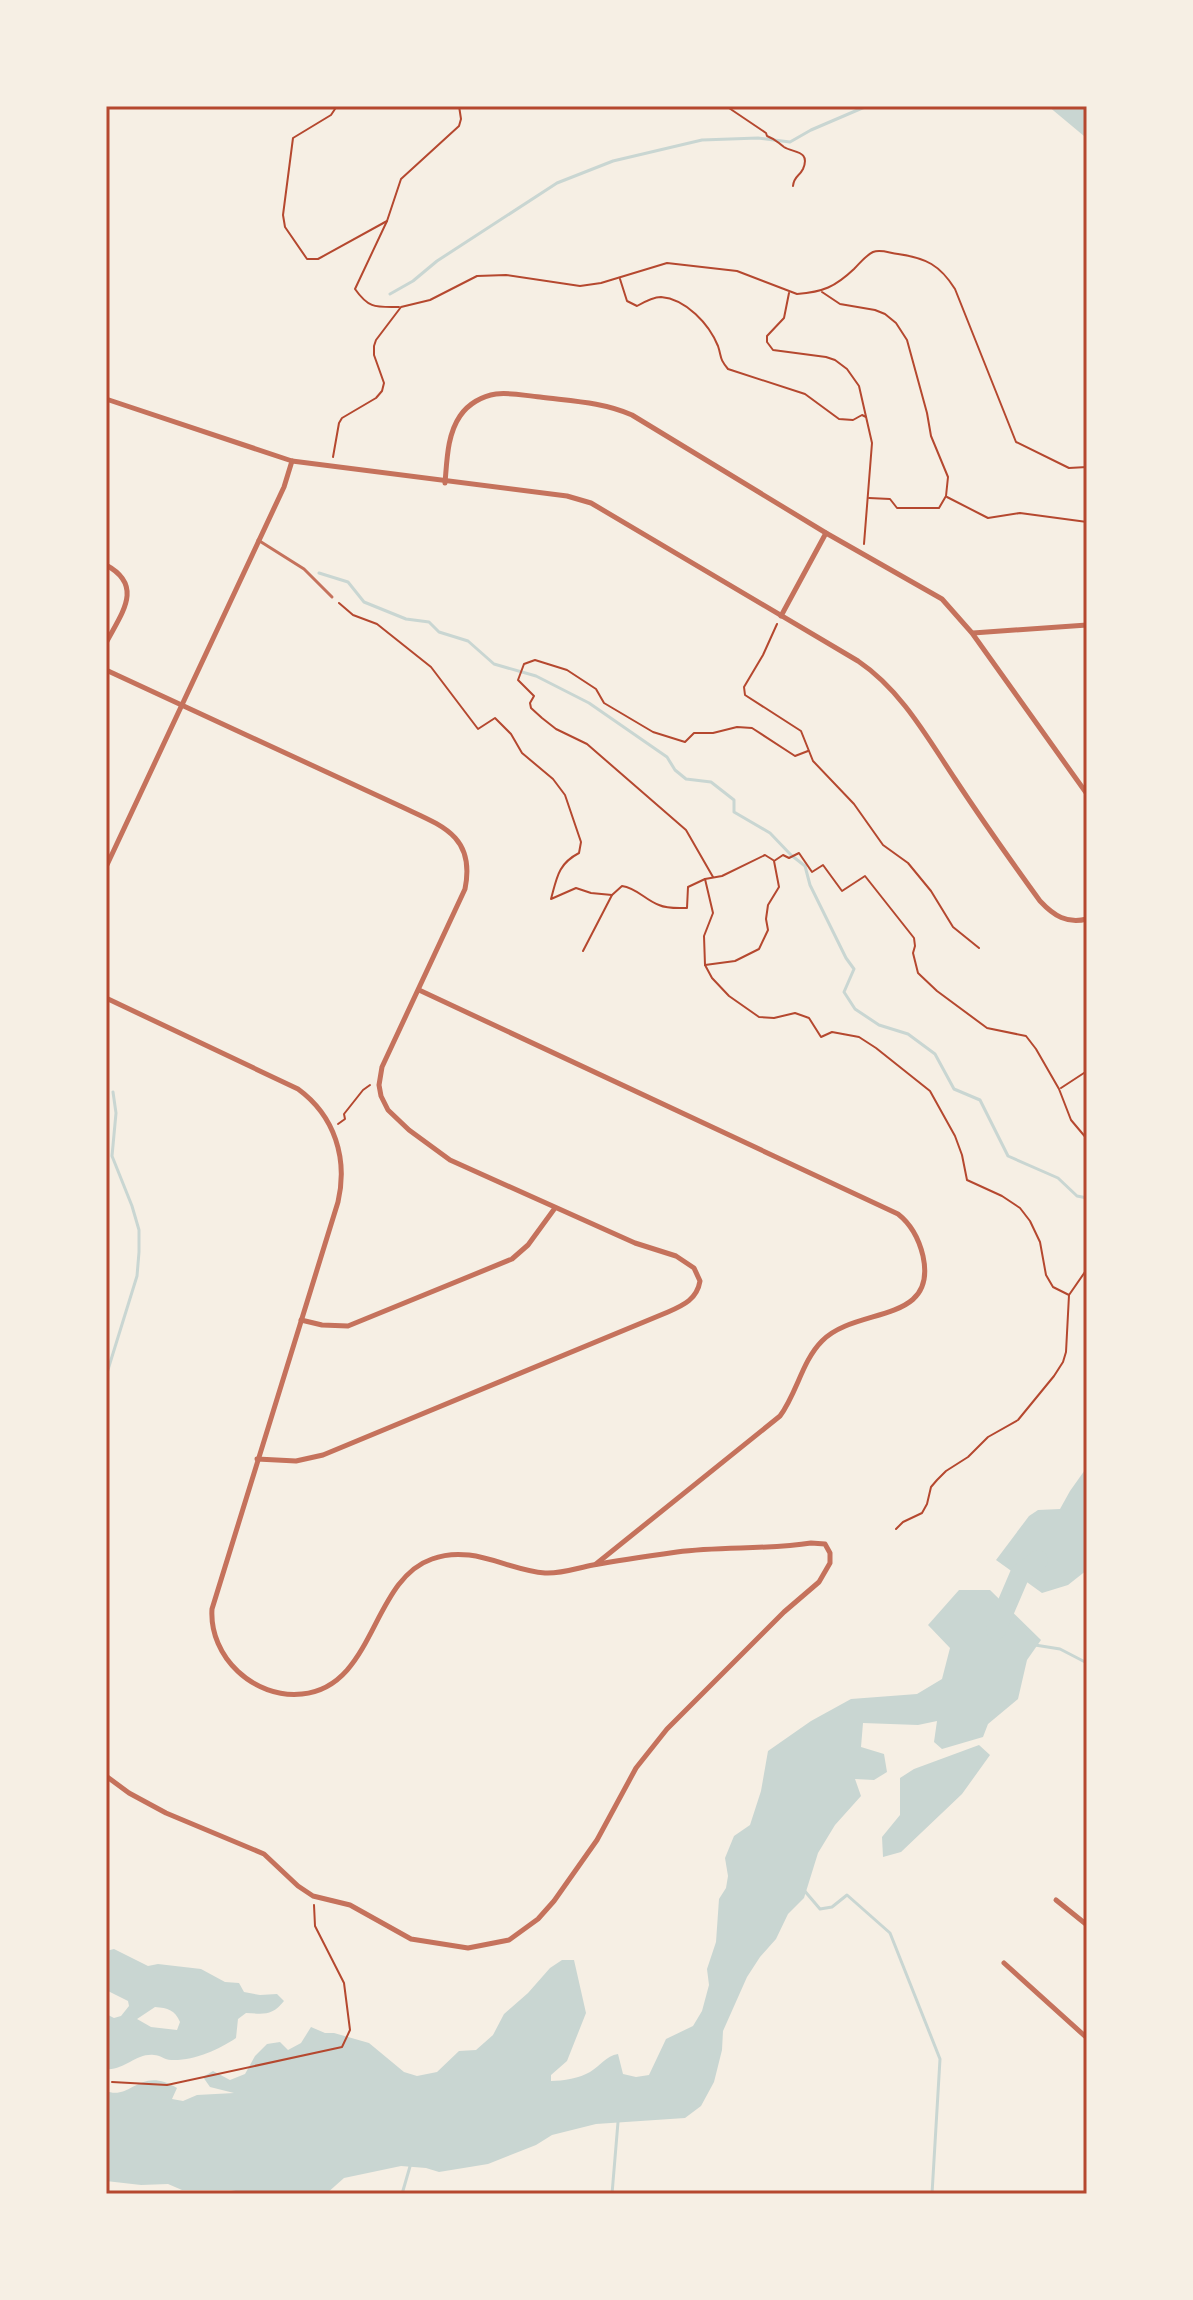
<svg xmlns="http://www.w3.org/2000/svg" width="1193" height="2300" viewBox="0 0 1193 2300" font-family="'PT Sans Narrow',sans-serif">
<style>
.water{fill:#c9d6d2;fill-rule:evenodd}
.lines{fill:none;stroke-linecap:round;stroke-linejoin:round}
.stream{stroke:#c9d6d2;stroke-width:3}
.river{stroke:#c9d6d2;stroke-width:20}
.path{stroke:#b5482f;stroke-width:2}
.service{stroke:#c5725c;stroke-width:3}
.minor{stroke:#c5725c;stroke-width:5}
.neatline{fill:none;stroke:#b5482f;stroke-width:3}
</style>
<rect width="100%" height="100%" fill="#f6efe4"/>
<g class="water">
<path d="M1048,106H1087V138L1084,136Z"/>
<path d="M1087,1467V1570L1068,1585L1042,1593L996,1560L1029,1516L1038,1510L1060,1509L1070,1491Z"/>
<path d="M959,1590H990L1041,1640L1027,1660L1018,1699L988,1724L983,1737L942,1749L934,1742L937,1721L918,1725L863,1723L861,1747L884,1754L887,1772L874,1780L855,1779L861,1796L835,1825L818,1853L804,1898L788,1914L776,1939L760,1957L747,1977L723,2031L722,2050L714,2082L701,2106L685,2118L596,2124L552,2135L536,2145L488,2164L439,2172L426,2168L401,2166L344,2178L326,2194H250L231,2190H182L168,2184L141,2185L106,2181V2091C131,2101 140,2065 177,2088L172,2099L183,2101L197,2095L234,2093L210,2087L203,2077L213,2071L230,2080L245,2074L255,2056L267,2044L280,2042L288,2050L301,2043L311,2027L325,2033H334L369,2043L404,2072L417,2076L437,2072L459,2051L476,2050L493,2035L504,2014L528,1993L550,1968L562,1960H574L586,2013L567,2061L551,2075V2081C563,2081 580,2078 590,2072C600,2066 606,2056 618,2054L623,2074L636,2077L649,2075L666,2039L693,2026L702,2011L709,1985L707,1969L716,1942L719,1899L726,1888L728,1876L725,1858L734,1836L750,1825L761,1791L768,1751L811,1721L851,1699L917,1694L942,1679L950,1648L928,1625Z"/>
<path d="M979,1745L990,1755L962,1794L901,1852L883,1857L882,1837L900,1815V1778L914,1769Z"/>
<path d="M114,1949L148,1966L158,1964L201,1969L225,1982L239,1983L244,1992L260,1995L277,1994L284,2001C272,2016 264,2014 246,2013L238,2019L236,2038C218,2050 194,2061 171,2060C165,2060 160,2055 154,2055C136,2053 124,2071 106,2069V2014L114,2018L121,2016L129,2006L128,2001L106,1990V1951ZM155,2007C168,2008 175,2010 180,2022L177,2030L151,2027L137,2019Z"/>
</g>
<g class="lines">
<g class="stream">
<path d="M390,294L413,281L437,261L557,183L613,161L702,140L758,138L790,142L811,130L867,106"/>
<path d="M319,573L348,582L364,602L406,619L429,622L439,632L468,641L494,664L536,676L589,703L667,757L675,770L686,779L711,782L734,800V812L770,833L791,855L805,866L810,885L846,958L854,969L844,992L855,1009L879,1025L908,1034L935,1054L954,1089L980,1100L1008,1156L1058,1178L1077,1196L1087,1198"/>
<path d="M106,1376L137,1276L139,1252V1230L132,1206L112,1156L116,1113L113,1092"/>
<path d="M1035,1645L1060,1649L1087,1663"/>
<path d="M803,1889L820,1909L832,1907L847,1895L890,1933L940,2059L932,2194"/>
<path d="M402,2194L411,2163"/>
<path d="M612,2194L618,2122"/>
</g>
<path class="river" d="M996,1630L1020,1574L1038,1560"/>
<g class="path">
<path d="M337,106L331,115L293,138L283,215L285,227L307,259H318L387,221"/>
<path d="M726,106L766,133L767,136C777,140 777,142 784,147C793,153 811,150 803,169C799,177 794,176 793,186"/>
<path d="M620,279L627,301L637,306C644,302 653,297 661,297C686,299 709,324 718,346C722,358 719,358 728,369L805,394L839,419L853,420L862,415L866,417"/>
<path d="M822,292L840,304L875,310L885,314L896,323L907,340L927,413L931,436L948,477L946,496L939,508H897L890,499L869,498"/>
<path d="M789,293L784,318L767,336V342L773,350L826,357L835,360L847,369L859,386L872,443L864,544"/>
<path d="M399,307C376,307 369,309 355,289L387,221L401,179L459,126L461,119L459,106"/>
<path d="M333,457L339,423L342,418L376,398L382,391L384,383L374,355V346L376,340L401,307L430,300L477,276L506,275L580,286L601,283L667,263L737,271L797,294C823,292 835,287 854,269C860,263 865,256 873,252C881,249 889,253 898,254C926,258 940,265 955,289L1016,442L1069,468L1087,467"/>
<path d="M947,497L988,518L1020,513L1087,522"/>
<path d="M339,603L353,615L377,624L431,667L478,729L495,718L511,734L522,753L553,779L565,795L581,842L579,853C558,864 557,877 551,899L576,888L591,893L612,895"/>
<path d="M777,624L763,655L744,687L745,695L801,731L813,761L854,804L883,845L908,863L931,891L953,927L979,948"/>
<path d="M713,877L686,830L587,744L556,729L542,718L531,708L530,703L534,696L518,680L524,664L535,660L567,670L596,689L604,703L653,732L685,742L694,733H713L737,727L752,728L795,756L808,751"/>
<path d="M705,879L713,913L704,936L705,965L712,978L729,996L759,1017L774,1018L795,1013L809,1018L821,1037L832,1032L859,1037L876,1048L930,1091L955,1136L962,1155L967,1180L1002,1196L1020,1208L1030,1221L1040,1242L1046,1275L1053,1287L1069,1295"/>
<path d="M583,951L612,895L622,886C637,888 645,900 659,905C668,909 677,908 687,908L688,887L705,879L722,876L765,855L773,860"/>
<path d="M705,965L735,961L759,949L768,930L766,919L768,905L779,887L774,861L783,855L789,858L799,853L812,872L823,865L842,891L865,876L914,938L915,946L913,953L918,973L937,991L987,1028L1026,1036L1036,1049L1059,1089L1071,1120L1087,1139"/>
<path d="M1061,1088L1087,1071"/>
<path d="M338,1124L345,1119L344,1114L363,1090L370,1085"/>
<path d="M896,1529L903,1522L922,1513L927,1504L931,1487L937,1480L946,1471L968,1457L988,1437L1018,1420L1054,1376L1063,1362L1066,1352L1069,1295L1087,1269"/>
<path d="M112,2082L167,2085L342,2047L350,2030L344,1983L315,1926L314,1905"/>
</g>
<path class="service" d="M258,540L304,569L332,597"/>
<g class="minor">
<path d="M106,399L292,461L567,496L591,503L858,661C901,690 927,737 955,779C982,820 1011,861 1040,901C1054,916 1067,924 1087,919"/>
<path d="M445,483C447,461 447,435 460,416C468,404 482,396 496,394C510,392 526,396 540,397C571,401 603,402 632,415L826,533L942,599L972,633L1087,794"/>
<path d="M106,565C145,586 121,614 106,643"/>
<path d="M781,616L826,533"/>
<path d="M973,633L1087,625"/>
<path d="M106,670L400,806C440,825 476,835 465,889L382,1067L379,1085L381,1096L388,1110L409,1130L450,1160L635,1243L676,1256L694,1268L700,1281C697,1299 684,1305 668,1312L323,1455L296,1461L257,1459"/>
<path d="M106,867L284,487L292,461"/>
<path d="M419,990L898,1214C912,1225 919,1239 923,1256C938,1325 856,1306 822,1341C802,1361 797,1393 780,1416L596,1564"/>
<path d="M106,998L298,1089C335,1116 348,1159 338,1202L212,1609C209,1657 254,1699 302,1694C375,1687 371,1580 432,1559C472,1544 507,1570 545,1573C561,1574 577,1568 593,1565C621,1560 649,1556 677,1552C721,1546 767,1550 811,1543L825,1544L830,1553V1563L819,1582L784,1612L667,1729L636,1768L597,1840L554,1901L538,1919L509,1940L468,1948L411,1939L350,1905L313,1896L298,1886L264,1854L166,1813L129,1793L106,1776"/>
<path d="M301,1320L322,1325L348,1326L512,1259L528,1245L555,1208"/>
<path d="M1056,1900L1087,1925"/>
<path d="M1004,1963L1087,2038"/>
</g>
</g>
<rect width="1193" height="2300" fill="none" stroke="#f6efe4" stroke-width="216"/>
<rect x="108" y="108" width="977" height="2084" class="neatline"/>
</svg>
